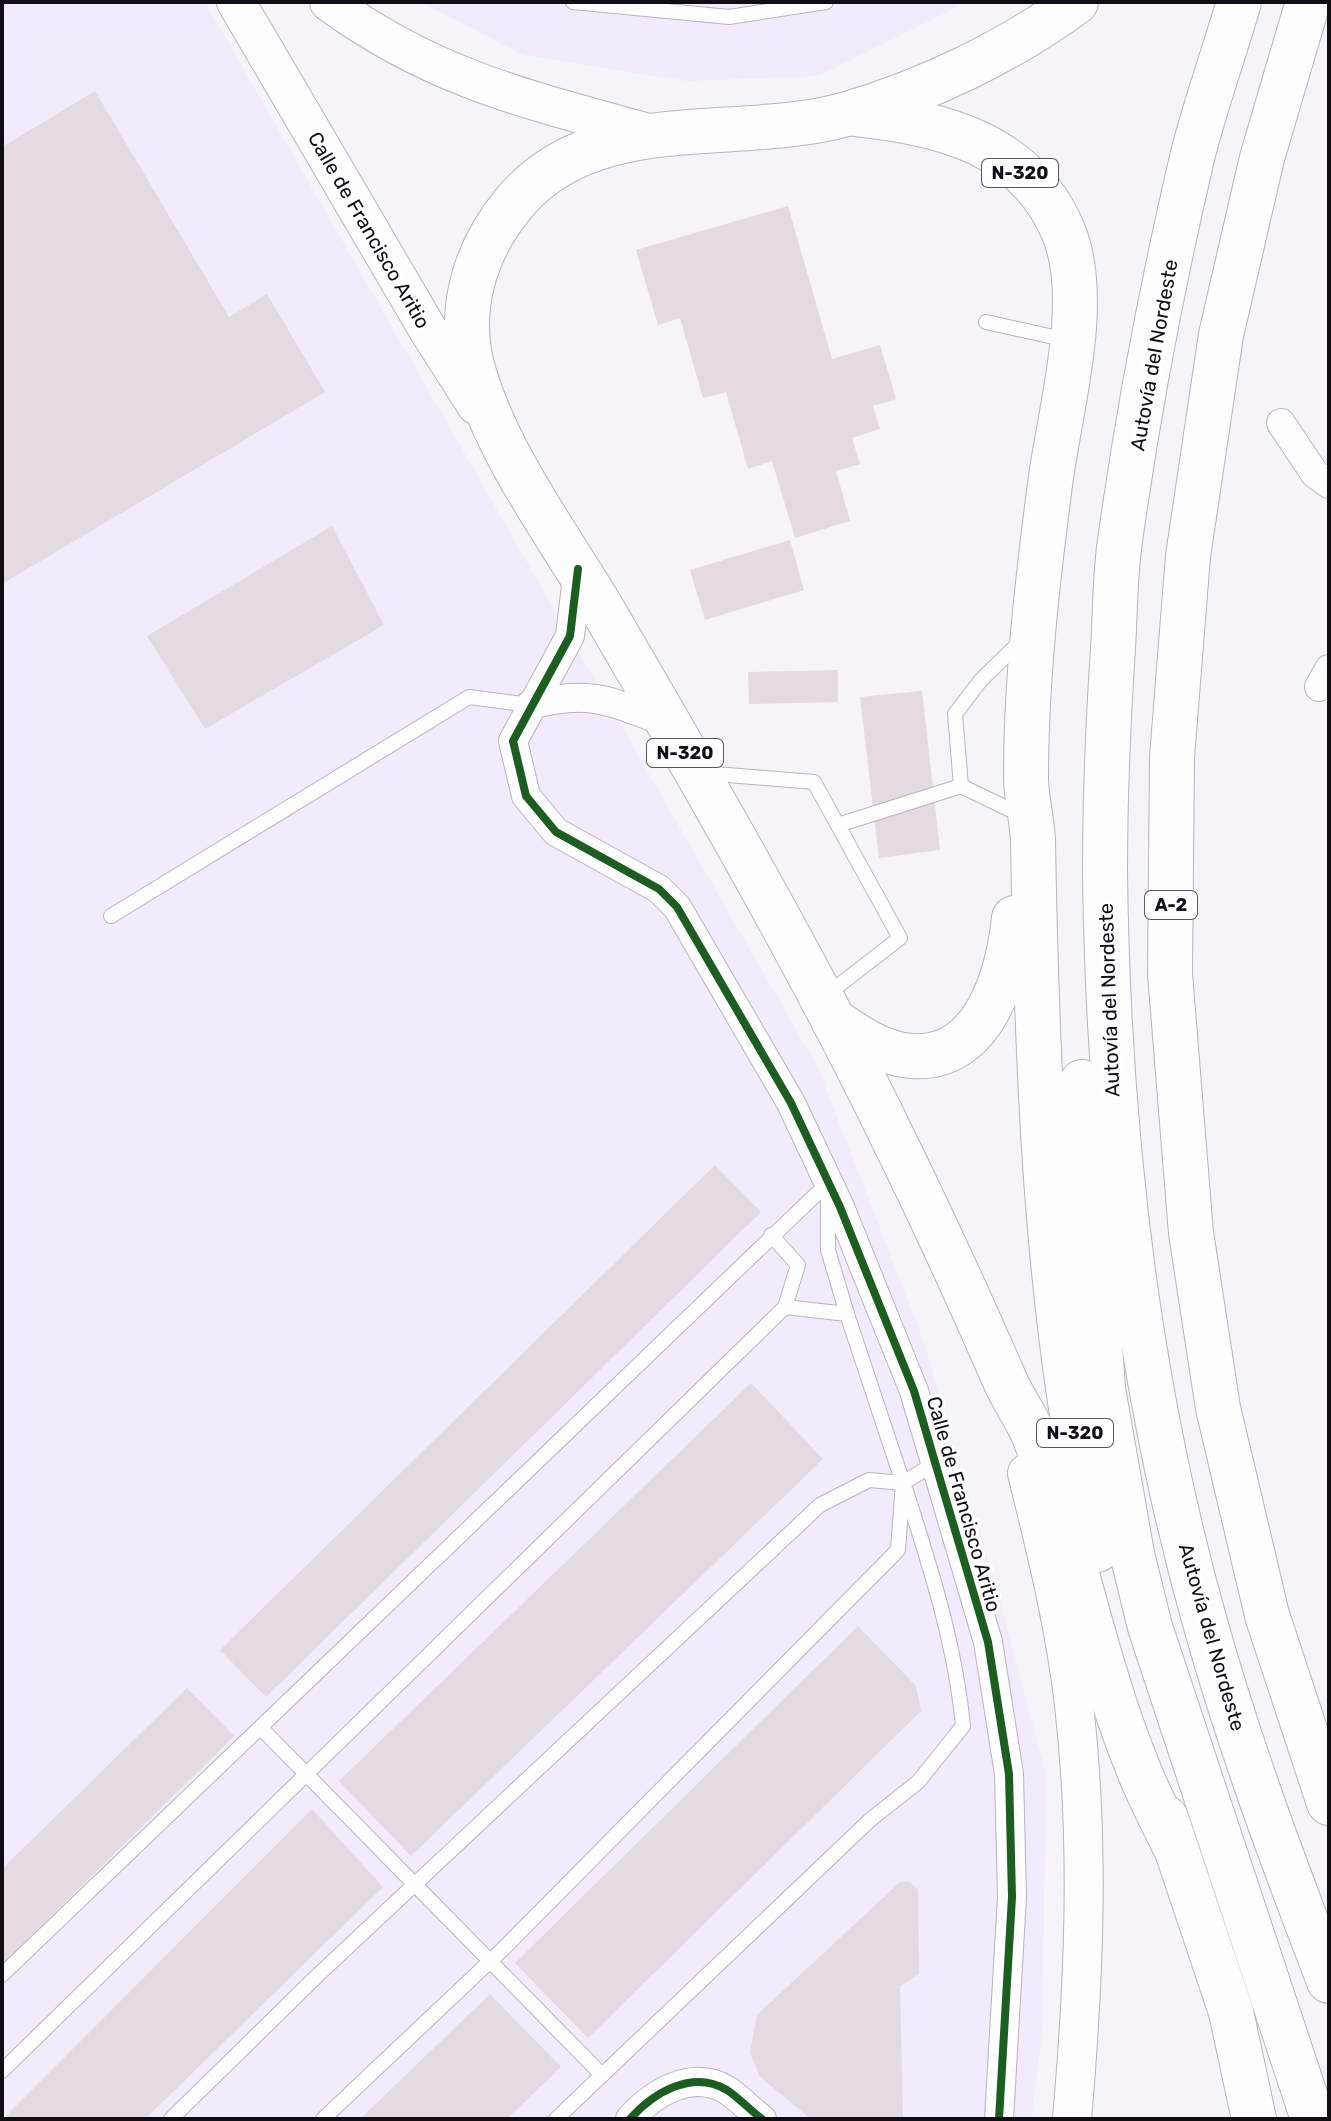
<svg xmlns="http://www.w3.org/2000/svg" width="1331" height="2121" viewBox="0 0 1331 2121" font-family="Rubik,sans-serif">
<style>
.built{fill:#f3eafb}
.building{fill:#e5d9e3}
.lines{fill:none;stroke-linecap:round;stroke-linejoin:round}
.lane-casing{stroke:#b8b4bb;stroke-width:16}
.street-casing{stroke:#b8b4bb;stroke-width:30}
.secondary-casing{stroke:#b8b4bb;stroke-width:40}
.highway-casing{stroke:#b8b4bb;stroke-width:46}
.lane{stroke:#fefdfe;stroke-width:14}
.street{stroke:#fefdfe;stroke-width:28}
.secondary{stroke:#fefdfe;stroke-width:38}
.highway{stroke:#fefdfe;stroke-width:44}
.cycleway-casing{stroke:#fff;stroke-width:13}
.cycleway{stroke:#1b5e20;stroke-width:8}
.labels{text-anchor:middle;stroke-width:7;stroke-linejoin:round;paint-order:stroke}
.shield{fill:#fff;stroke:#58555b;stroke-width:2}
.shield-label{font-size:18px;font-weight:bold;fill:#110c15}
.street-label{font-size:20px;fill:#110c15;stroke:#fff}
</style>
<rect width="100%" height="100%" fill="#f6f3f9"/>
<g class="built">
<path d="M2,2H205L818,1068L923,1340L997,1590L1046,1775L1042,2034L1031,2119H2Z"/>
<path d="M420,2H967L818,76L687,81L523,55Z"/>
</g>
<g class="building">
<path d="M95,91L229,317L267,294L325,392L2,584V147Z"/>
<path d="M788,206L832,359L880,345L896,399L873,406L880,429L852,438L860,464L836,471L850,521L795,538L772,461L748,469L726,392L703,398L680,318L658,325L636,250Z"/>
<path d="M332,526L384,625L205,729L147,636Z"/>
<path d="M790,540L804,590L705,620L690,570Z"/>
<path d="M838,670V702L749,704L748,672Z"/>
<path d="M922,691L940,850L879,858L860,697Z"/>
<path d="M715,1165L761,1212L266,1697L220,1650Z"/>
<path d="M751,1383L823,1459L411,1856L339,1781Z"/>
<path d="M858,1626L916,1686L921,1711L588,2038L515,1963Z"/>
<path d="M187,1688L234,1736L2,1964V1869Z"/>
<path d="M312,1809L383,1887L145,2119H3Z"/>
<path d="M900,1882H910L918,1890L919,1974L900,1986L903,2119H811L760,2077L750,2053L757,2015Z"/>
<path d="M490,1994L561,2067L507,2119H360Z"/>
</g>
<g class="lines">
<g class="lane-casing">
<g id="lane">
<path d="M573,2L729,17L826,2"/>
<path d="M986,322L1067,340"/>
<path d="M704,773L814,782L900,938L825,996"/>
<path d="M1017,813L961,786L955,714L981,680L1023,639"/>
<path d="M838,825L961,786"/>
<path d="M111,916L469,697L530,705"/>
<path d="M828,1195V1250L847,1314"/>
<path d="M903,1483L937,1462"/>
<path d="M261,1728L602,2075"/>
<path d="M2,1975L828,1183"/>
<path d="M2,2071L785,1307L798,1265L771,1235"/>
<path d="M171,2119L319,1974L820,1505L869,1480L903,1483L847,1314L785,1307"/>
<path d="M323,2119L502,1950L898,1550L903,1483"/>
<path d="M556,2119L870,1820L918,1782L963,1726C955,1644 931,1569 906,1491"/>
</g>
</g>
<g class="street-casing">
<g id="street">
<path d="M1281,423L1315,474L1329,484"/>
<path d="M578,569L570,636L513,741L526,796L556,832L659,889L677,907L791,1103L840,1207L914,1391L988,1642L1009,1774L1012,1897L999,2119"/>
<path d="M1319,687L1329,669"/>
<path d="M530,705C593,688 612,703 669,723"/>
<path d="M630,2119C653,2093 692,2069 727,2090C739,2098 750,2110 762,2119"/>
</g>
</g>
<g class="secondary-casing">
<g id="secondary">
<path d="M236,2L427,328L476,405"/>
<path d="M329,2C434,79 530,100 652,134"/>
<path d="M1027,1473C1046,1550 1065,1626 1074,1705C1090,1844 1084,1981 1072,2119"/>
</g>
</g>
<g class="highway-casing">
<g id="highway">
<path d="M1076,2C1010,51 926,91 847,114C737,145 594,106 514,203C474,251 456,312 474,373C501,462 562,540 608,619C692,763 776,908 852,1056C906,1162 956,1268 1003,1376C1012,1399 1028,1418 1036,1441C1075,1548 1095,1663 1138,1768C1148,1794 1162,1820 1174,1845"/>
<path d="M1239,2C1224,54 1205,105 1192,158C1162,286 1137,417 1119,548C1115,581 1115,615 1113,649C1108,724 1105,798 1105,872C1108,1127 1136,1380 1206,1626C1240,1747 1284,1864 1329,1981"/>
<path d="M1308,2L1262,158L1221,335L1188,556L1172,757L1170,974L1191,1233L1218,1408L1267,1615L1329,1803"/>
<path d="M856,114C942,123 1027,143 1064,233C1091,301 1061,406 1051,477C1038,575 1026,678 1026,777C1026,798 1032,819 1033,840C1037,1078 1046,1317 1097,1550"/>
<path d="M833,1020C856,1036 882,1054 911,1056C984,1062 1008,975 1014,918"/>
<path d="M1082,1082L1103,1389L1132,1554L1150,1627L1313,2119"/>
<path d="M1166,1818L1231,2012L1254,2119"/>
</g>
</g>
<use href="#lane" class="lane"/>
<use href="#street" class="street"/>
<use href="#secondary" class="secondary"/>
<use href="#highway" class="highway"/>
<g class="cycleway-casing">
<g id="cycleway">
<path d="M578,569L570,636L513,741L526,796L556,832L659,889L677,907L791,1103L840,1207L914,1391L988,1642L1009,1774L1012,1897L999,2119"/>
<path d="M630,2119C653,2093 692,2069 727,2090C739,2098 750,2110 762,2119"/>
</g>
</g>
<use href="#cycleway" class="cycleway"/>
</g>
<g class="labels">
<g class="shield">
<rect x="982" y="159" width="76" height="28" rx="6"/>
<rect x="647" y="739" width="76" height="28" rx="6"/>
<rect x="1145" y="891" width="52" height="28" rx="6"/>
<rect x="1037" y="1419" width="76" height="28" rx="6"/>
</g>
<g class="shield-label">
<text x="1020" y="179">N-320</text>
<text x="685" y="759">N-320</text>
<text x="1171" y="911">A-2</text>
<text x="1075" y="1439">N-320</text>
</g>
<g class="street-label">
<text transform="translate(369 230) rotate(60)" y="7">Calle de Francisco Aritio</text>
<text transform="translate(1154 355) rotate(-80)" y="7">Autovía del Nordeste</text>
<text transform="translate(1109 1000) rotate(-92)" y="7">Autovía del Nordeste</text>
<text transform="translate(964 1504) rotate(74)" y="7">Calle de Francisco Aritio</text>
<text transform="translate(1212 1637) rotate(74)" y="7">Autovía del Nordeste</text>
</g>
</g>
<rect width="1331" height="2121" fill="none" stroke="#110c15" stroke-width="8"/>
</svg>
